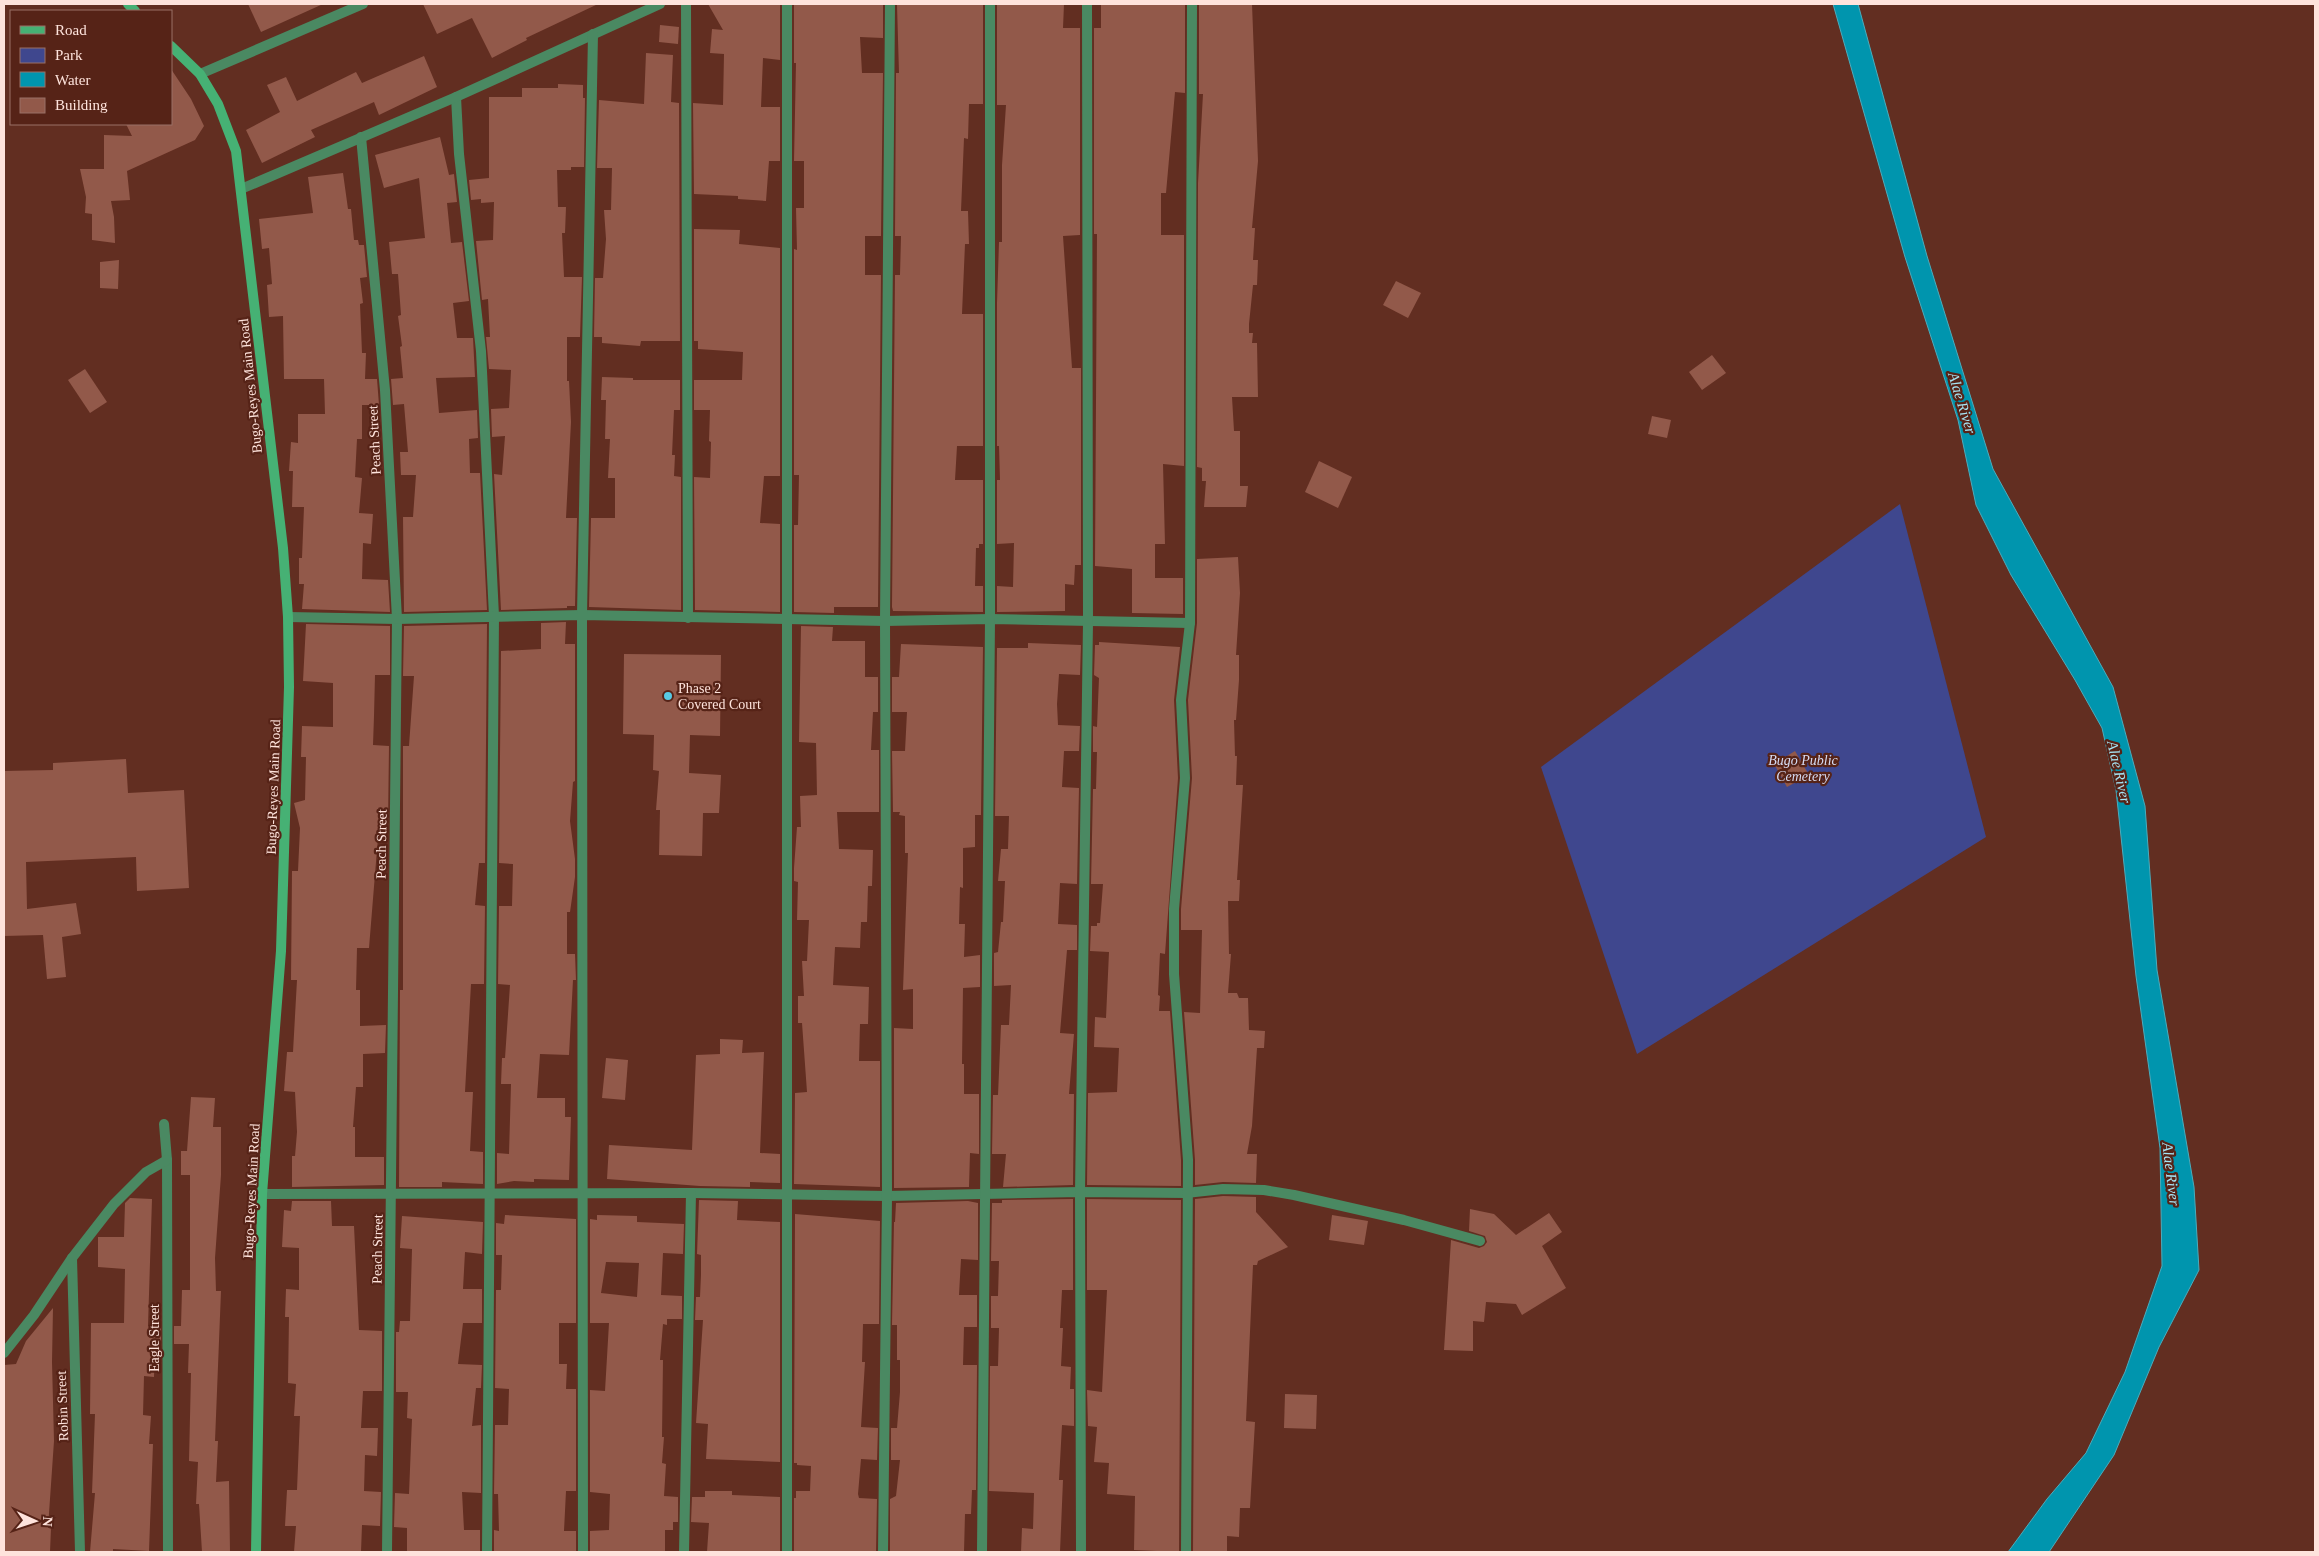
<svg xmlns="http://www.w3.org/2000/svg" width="2319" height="1556" viewBox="0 0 2319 1556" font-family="'Times New Roman',serif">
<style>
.green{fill:#3f478e}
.water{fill:#0095ae;stroke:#4cacbc}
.building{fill:#92594a;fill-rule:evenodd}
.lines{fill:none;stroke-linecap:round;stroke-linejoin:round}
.street{stroke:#4a8962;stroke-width:10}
.secondary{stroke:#46b174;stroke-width:10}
.poi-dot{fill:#58c9e3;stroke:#562317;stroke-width:2}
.labels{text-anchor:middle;stroke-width:4.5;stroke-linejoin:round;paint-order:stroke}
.street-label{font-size:14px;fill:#fee3dc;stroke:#562317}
.poi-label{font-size:14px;fill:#fee3dc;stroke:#562317;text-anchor:start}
.park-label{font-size:14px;font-style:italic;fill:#d6dcf4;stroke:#562317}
.water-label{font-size:15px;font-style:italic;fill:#a6e4f4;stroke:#562317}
</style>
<rect width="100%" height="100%" fill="#622e21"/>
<path class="green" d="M1900,504L1986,837L1637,1054L1541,767Z"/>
<path class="water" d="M1833,4H1858L1927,256L1993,469L2113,687L2145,806L2157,970L2194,1187L2199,1270L2159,1347L2114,1455L2049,1552H2008L2047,1499L2086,1453L2125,1372L2162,1266L2160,1148L2136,976L2116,790L2102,728L2075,680L2011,575L1976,505L1958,420L1905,257Z"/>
<g class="building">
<path d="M248,4H323L261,32Z"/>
<path d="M423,4H598L526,38L527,40L492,58L472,18L437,34Z"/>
<path d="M708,4H780V60L763,58L761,107H780V161H769L766,201L738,199V196L694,194L693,103L723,105L724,54L710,53L712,29L723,30Z"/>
<path d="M794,4L883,5V38L860,37L862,73H883L881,236H865V275H881L878,607H834V613L794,612V525H798L799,475H794V249L797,250L796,208H804V161H794L796,63H794Z"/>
<path d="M899,4H983V104H969L968,139L964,138L961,211H968L969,244H965L962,314H983V446H957L955,480H983V544H979V548H976L975,586H983V612L893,611L892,607L895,275H900L901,236H895L896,73H899L897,5Z"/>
<path d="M997,4H1064L1063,28H1080V235L1063,236L1072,368H1081V565H1075L1074,585L1065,584V611L997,612V586L1013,587L1014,543L997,544V480H1000L999,446H997V303L999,242H1002V165L1006,105H997Z"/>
<path d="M1101,4H1185V93L1175,92L1166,193H1161V235H1184V466L1163,464L1165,544H1155V578H1183V614L1132,613V569L1095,566L1097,234H1094V28H1101Z"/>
<path d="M1199,4H1252L1258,161L1252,228H1255L1253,260H1258L1257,285H1253L1249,324V333H1253L1252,343H1257L1258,397H1232L1234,431H1240V486H1248L1246,507H1204L1206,481H1202V468L1197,467L1198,183L1203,94H1199Z"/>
<path d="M660,25L679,27L678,44L659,42Z"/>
<path d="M646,53L673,55L671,102L679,103L680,341H641L640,346L602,343V337H594L595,278H603L606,239L604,210H611L612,168H597L599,100L644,104Z"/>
<path d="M424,56L437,87L379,115L374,102L311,130L315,137L262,163L246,130L280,112L267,85L286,77L297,101L356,72L362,83Z"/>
<path d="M171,69L191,99L204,126L195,140L127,171L130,200L111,201L114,217L115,243L92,240V214L85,213L86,197L80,169H104V135L132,136L126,124H171Z"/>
<path d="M558,84L583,85V98H585L584,167H571V170H557L558,207H566L565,233H562L564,277H582L580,337H567V381H569L571,422L566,518H577L575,606H567V608L501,610L494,474L502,475L505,436L492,437L491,409L509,408L511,370L489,369L486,337H490L488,299L482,300L476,241L493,240L494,202L481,203V199L471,200L469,180L489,178V97H522V88H558Z"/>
<path d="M440,137L449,175L454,174L457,202L447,203L451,243L462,242L469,301L453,303L457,338H473L475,377L436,378L439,413L477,410L478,438L469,439L470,473H480L487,610L404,612L403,517H413L416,475H401L400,452H408L404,404L393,405L391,379L403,378L400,347L402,346L398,316L401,315L398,274H392L389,242L425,238L419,178L384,188L375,155Z"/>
<path d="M343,173L348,209H351L354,240H358L359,245H364L367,277L360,278L363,303L360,304L362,353H366L365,379H377L379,405H362V439H357L355,477L362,478L359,513L373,514L371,544L363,543L362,579L388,580L390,612L302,609L304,584H299V558H302L304,507H292L293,471H289L291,442L298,443V414H325L324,379H284L283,316L269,317L267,285L272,284L269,248L262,249L259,219L313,213L308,177Z"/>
<path d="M694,229L740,230L739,244L780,248V476H764L760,523L780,524V612L695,610L694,477L710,478L711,442L709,441L710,410H694V380H742L743,352L698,349V341H694Z"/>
<path d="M119,260L118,289L100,288V262Z"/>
<path d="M1396,281L1421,293L1408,318L1383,305Z"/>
<path d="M1712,355L1726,373L1702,390L1689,372Z"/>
<path d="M85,369L107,402L90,413L68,380Z"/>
<path d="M602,377L633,378V380H680V410H674L672,455H675L674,476L681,477V610L589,607L591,518H615V478H608L610,439H605L606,400H601Z"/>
<path d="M1652,416L1671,420L1667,438L1648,434Z"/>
<path d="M1319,461L1352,477L1338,508L1305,492Z"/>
<path d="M1238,557L1240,593L1236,655H1239V680L1236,720H1234L1235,756H1237L1236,785H1243L1237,880H1240L1239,901H1228L1229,954H1231L1228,993H1237L1239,998H1248L1249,1030L1265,1031L1264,1048H1257L1252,1126L1247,1154H1257L1256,1183L1223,1182L1195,1185V1160L1184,1012L1200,1013L1202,930H1181V909L1192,778L1188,700L1197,623V559Z"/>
<path d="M566,622L565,644H575V781L573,782L570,821L575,859V877L570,912H567V954H575L576,980H573L569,1055L540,1054L537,1098H565V1117H571L569,1180L534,1179V1182L514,1181L497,1184V1153L509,1154L511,1084H501L502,1058H505L510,985L498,984L499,906H512L513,864L499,863L501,651L541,649V623Z"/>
<path d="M306,624L390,626V675H375L374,716L373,745L389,746L388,825H379L369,948H357L356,990H360V1026L386,1025L385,1053L363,1054V1087H356L353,1127H355V1157H384V1185L292,1187V1156H295L297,1132L295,1092L284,1091L287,1052H293L297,980H291L292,871H298L300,828L294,803L305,800L306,757H301L302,726L333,727V683L303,681Z"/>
<path d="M487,624L485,863H479L475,905L485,906L484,984H471L465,1092H473L470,1151L483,1152V1184L442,1182V1187H399L400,990H403V746H409L414,676H403L404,626Z"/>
<path d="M801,626L833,627L832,641H865V677H878V712H873L871,750H879V812H837L839,849L873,850L872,886H868L867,922H861L860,948L835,947L833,985L869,987L868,1024H860L859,1061H880V1187L794,1184L795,1093L807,1092L802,1023H798V996H804L802,961H807L809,920H797L798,882L794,881V868L797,827H801L800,796L817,795L816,743L799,742Z"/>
<path d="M1099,642L1180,647L1174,700L1178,778L1165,954L1160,953L1158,995L1160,996L1159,1011H1170L1181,1160V1186L1087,1185L1088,1093L1117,1092L1119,1048L1094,1047L1095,1017L1106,1018L1109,952L1090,951L1091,926H1097V923H1100L1103,884H1091L1093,789H1096L1097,752H1093V726L1097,727L1099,678L1094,675L1095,645H1099Z"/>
<path d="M1028,643L1081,645L1080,675L1059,674L1057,704L1058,725L1080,726L1079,751H1064L1062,787L1079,788L1077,884L1060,883L1058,924L1077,925V950H1067L1060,1033L1074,1034L1069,1094H1074L1073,1185L1003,1187L1006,1154H992L993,1095H998L1001,1025H1009L1011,985L994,986V953L998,952L1001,922H1003L1005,881H998L1001,849H1008L1009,816H995L997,648H1028Z"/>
<path d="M901,644L983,647L981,815H975V847L963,848V888L960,887L959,924H965L964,957L980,955V987L963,988L962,1064H964V1094H979V1154L970,1153L969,1187L894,1188V1028L913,1029V989L903,990L908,853H905V816L899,815L900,812H893L892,751H905L907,712H892V677H899Z"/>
<path d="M624,654L721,655L720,736L690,735L689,773L721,775L719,813H703L702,856L659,855L660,810H656L659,771L653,770L654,735L623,734Z"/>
<path d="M1795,751L1809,775L1787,787L1774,764Z"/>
<path d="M126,759L128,793L184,790L189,888L137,891L136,857L26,862L27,909L76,903L81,934L62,937L66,977L47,979L43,935L4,936V771L53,770V763Z"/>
<path d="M720,1039L743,1040L742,1053L764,1052L760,1153L780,1154V1183L750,1182V1187L700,1186L607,1179L609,1145L692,1150L696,1055L720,1054Z"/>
<path d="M606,1058L628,1060L625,1100L602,1098Z"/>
<path d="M191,1097L215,1098L213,1127H221V1175L215,1258L216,1291H221L215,1441H218L216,1482L229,1481L230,1552H202L199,1504H196L198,1462L189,1461L191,1373H188L189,1344H174V1326H181L182,1290H190V1175H181V1151H187Z"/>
<path d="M1223,1196L1256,1197V1212L1288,1247L1258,1261L1257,1265H1253L1246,1421L1255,1422L1250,1508H1240L1239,1537L1227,1536V1552H1193L1195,1199Z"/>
<path d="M130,1198L152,1199L148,1326H161V1343H155L154,1377L144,1376L143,1415L151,1416L149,1444H153L149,1551L113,1549V1552H90L95,1493H92L95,1414H90L91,1323H124L125,1269L98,1267V1237H124L125,1203Z"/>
<path d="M1073,1199V1290H1062L1060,1328H1063L1061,1366L1071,1367L1070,1389H1074V1426L1062,1425L1059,1480H1063L1060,1552H1021L1022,1528L1033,1529L1034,1493L989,1491L990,1366H998L999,1328H991V1296H998L999,1261H991L992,1203H1002V1200Z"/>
<path d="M1087,1199L1181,1200L1179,1552L1134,1550L1135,1496L1107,1494L1109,1463L1094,1462L1097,1427L1088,1426L1087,1390L1102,1392L1107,1290H1087Z"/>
<path d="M699,1200L738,1201L737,1220L780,1222V1462L706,1459L708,1424L696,1423L703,1320H695L696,1297H700L701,1275V1255L697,1254Z"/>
<path d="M292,1201H331L332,1226H354L359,1330L382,1331V1391H363L361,1428H378L377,1456L365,1455L364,1491L381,1492L380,1526L362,1525L361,1552H294L296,1526H285L287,1490H297L300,1416H294L296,1384L288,1383L289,1317H285L286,1289L299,1290V1248L282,1247L284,1210L291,1211Z"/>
<path d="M968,1201L978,1203V1260L961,1259L959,1295H977V1327H964L963,1365H977L976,1490H972L971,1514H965L964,1552H890V1499L896,1496L900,1460H891V1428H897L900,1392V1360H897V1325H892L894,1222H895L896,1203Z"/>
<path d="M1470,1209L1494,1214L1516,1235L1549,1213L1562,1232L1542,1246L1566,1288L1522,1315L1516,1304L1486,1302L1484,1322L1473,1321V1351L1444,1350L1451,1240L1479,1248L1484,1246L1487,1242L1485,1236L1469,1231Z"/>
<path d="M795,1214L880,1221L879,1324H863L862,1362H865L861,1427L878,1428L877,1460L861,1459L858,1494L859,1498L877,1499L876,1552H794V1498H796V1491H810L811,1466L797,1465V1463H794Z"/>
<path d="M505,1215L576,1219V1323H559V1364H567L566,1389H576V1491H566L564,1531H576V1552H494V1530L499,1531L498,1494H494L495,1425H508L509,1389L495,1388L496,1290H501L502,1255H496V1223L504,1224Z"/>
<path d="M597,1215L637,1216V1222L684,1224L683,1254L663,1253L661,1295L682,1296V1319H667V1325L663,1324L660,1360H663L662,1437H664L662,1463L666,1464L664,1496L678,1497V1522H673V1530H665V1552H590V1531L609,1530L610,1494L590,1492V1390L605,1391L609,1323H590V1219L597,1220ZM606,1262L639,1263L637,1297L601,1293Z"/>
<path d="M1332,1215L1368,1221L1364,1245L1329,1240Z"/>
<path d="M402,1216L483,1222L482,1254L465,1252L463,1289H482V1323H463L458,1364L482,1365L481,1388H476L472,1426L481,1425V1493L462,1492L464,1530H480V1552H407V1528L394,1527L395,1493L409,1494L412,1419L407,1418L408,1392H396V1332H399L400,1321H410L412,1249L400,1248Z"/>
<path d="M53,1308L52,1362L54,1441L48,1528H51L50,1552H4V1365L16,1364L26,1341Z"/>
<path d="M1285,1394L1317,1395L1316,1429L1284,1428Z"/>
<path d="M705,1491H732V1495L780,1497V1552H707L709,1523L691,1522L692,1497H705Z"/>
</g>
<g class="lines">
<g class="street">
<path d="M686,4L688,618"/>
<path d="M200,74L363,4"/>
<path d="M456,97L459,154L481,351L494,616L487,1552"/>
<path d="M361,137L385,390L397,619L387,1552"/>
<path d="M241,189L456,97L660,4"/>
<path d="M288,617L397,619L582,615L885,621L990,619L1190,623"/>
<path d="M164,1124L167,1160L168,1552"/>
<path d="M262,1194L691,1193L887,1196L1080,1192L1186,1193L1223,1189L1264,1190L1294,1195L1404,1220L1480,1241"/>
<path d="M72,1258L80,1552"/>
<path d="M4,1353L34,1315L72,1258L114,1204L146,1172L167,1160"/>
<path d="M583,1552L582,615L593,34"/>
<path d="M684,1552L691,1193"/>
<path d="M787,1552V4"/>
<path d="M883,1552L887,1196L885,621L890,4"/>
<path d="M982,1552L990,619V4"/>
<path d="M1081,1552L1080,1192L1088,622L1087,4"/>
<path d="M1186,1552L1188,1160L1174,974V909L1185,778L1181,700L1190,623L1192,4"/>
</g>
<g class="secondary">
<path d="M128,4L135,11"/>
<path d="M171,46L200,74L218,104L236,151L283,548L288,617L289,687L281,951L262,1194L256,1552"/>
</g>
</g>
<circle class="poi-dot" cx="668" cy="696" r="5"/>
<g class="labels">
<g class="street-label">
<text transform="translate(250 386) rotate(-96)" y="5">Bugo-Reyes Main Road</text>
<text transform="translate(374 440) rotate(-93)" y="5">Peach Street</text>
<text transform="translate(273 787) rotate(-88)" y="5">Bugo-Reyes Main Road</text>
<text transform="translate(381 844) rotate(-89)" y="5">Peach Street</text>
<text transform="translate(251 1191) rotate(-87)" y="5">Bugo-Reyes Main Road</text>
<text transform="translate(377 1249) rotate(-89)" y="5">Peach Street</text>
<text transform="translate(154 1338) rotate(-90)" y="5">Eagle Street</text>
<text transform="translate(62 1406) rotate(-92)" y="5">Robin Street</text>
</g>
<g class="poi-label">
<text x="678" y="693">Phase 2<tspan x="678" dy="16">Covered Court</tspan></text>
</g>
<g class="park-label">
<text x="1803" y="765">Bugo Public<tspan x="1803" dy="16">Cemetery</tspan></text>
</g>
<g class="water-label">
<text transform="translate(1962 403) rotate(73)" y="5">Alae River</text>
<text transform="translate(2119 772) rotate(77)" y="5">Alae River</text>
<text transform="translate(2171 1174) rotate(83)" y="5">Alae River</text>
</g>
</g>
<rect width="2319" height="1556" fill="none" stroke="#fee3dc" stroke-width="10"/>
<rect x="10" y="10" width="162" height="115" fill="#562317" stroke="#997066"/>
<rect x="20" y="26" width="25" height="8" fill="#46b174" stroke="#997066"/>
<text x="55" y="35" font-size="15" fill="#fee3dc">Road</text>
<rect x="20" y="48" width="25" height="15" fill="#3f478e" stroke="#997066"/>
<text x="55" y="60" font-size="15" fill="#fee3dc">Park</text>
<rect x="20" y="72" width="25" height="15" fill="#0095ae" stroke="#997066"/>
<text x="55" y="85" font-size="15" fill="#fee3dc">Water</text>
<rect x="20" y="98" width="25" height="15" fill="#92594a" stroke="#997066"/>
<text x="55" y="110" font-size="15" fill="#fee3dc">Building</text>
<g transform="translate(35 1521) rotate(93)" stroke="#562317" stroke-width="4" paint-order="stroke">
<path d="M0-4L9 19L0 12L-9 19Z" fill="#fee3dc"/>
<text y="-8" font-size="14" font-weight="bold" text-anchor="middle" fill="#fee3dc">N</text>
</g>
</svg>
